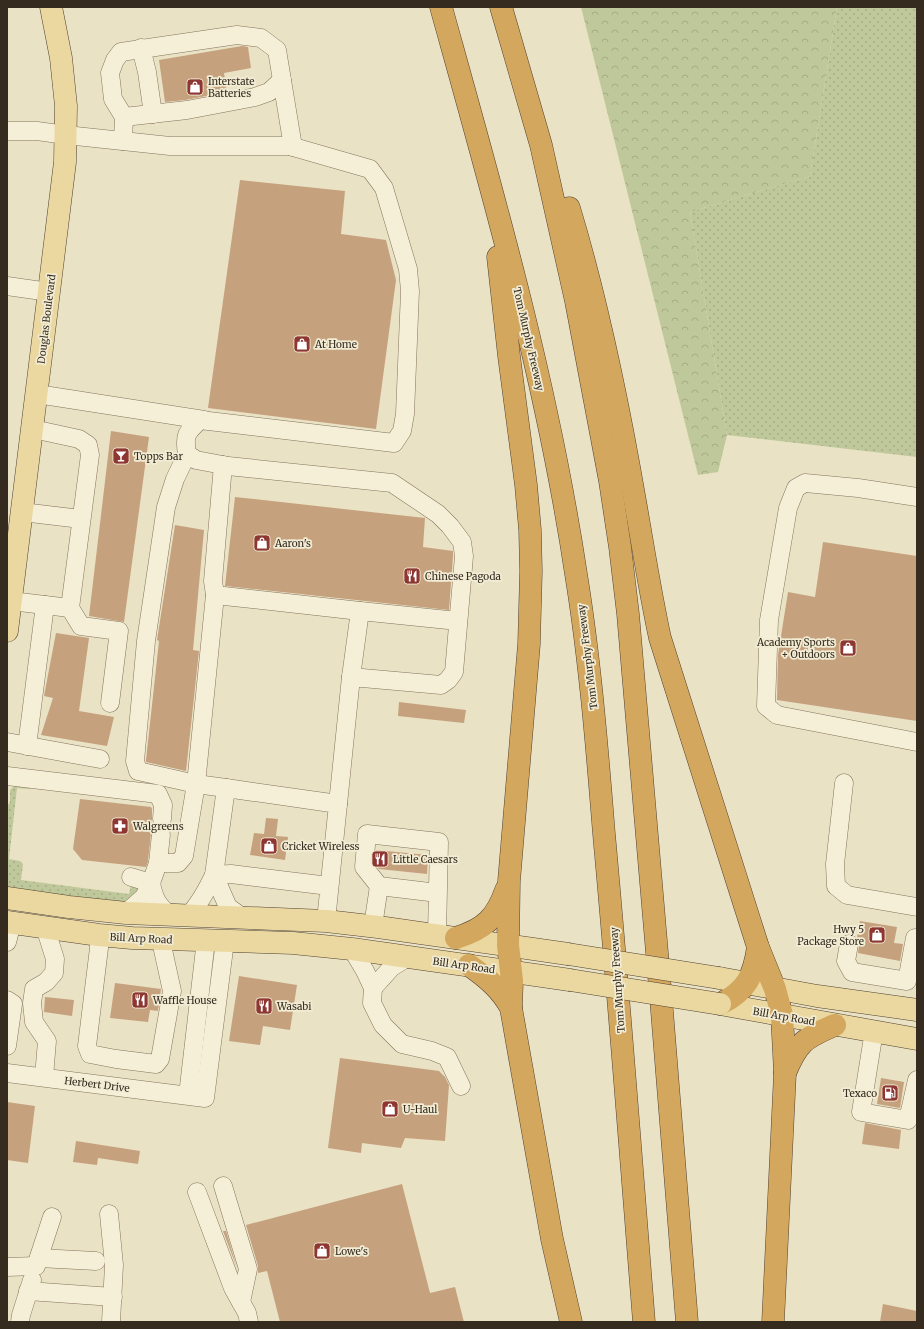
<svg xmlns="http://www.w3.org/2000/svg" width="924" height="1329" viewBox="0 0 924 1329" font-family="Merriweather,serif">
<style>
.grass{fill:url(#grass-dots)}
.forest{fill:url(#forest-crowns)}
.building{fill:#c5a17e}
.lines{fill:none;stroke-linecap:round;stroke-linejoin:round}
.minor-casing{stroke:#84745d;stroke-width:19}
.major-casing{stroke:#524231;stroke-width:23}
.highway-casing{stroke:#524231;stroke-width:23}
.minor{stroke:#f6efd8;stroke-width:18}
.major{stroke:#ead8a0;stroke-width:22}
.highway{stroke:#d3a75d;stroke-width:22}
.major-bridge-casing{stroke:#524231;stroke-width:23;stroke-linecap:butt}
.major-bridge{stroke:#ead8a0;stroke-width:22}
.labels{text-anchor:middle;stroke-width:3.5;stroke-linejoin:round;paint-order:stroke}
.poi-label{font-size:10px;fill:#352b1f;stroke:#f2ecd4;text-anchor:start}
.street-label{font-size:10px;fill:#352b1f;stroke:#f2ecd4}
</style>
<defs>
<pattern id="grass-dots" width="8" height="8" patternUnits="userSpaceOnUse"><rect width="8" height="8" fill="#bfc89a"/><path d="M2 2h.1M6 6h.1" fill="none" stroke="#a5ac84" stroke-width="1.8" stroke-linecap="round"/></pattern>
<pattern id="forest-crowns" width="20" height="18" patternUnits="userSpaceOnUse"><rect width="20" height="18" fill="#bfc89a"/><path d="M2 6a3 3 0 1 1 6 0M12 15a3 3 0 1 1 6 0" fill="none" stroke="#a5ac84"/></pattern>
</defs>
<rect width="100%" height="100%" fill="#eae2c5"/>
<g class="grass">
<path d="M837,7H917V457L727,435L690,212L810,176Z"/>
<path d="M15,785L30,787V789L17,788L9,859L20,861L23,864L21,880L129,894L131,886L139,888L132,902L63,897L7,887V807L10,802V790Z"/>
</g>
<path class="forest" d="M581,7H837L810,176L690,212L727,435L718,472L698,475Z"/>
<g class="building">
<path d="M242,46L248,47L251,68L224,73L227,92L185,100L165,102L159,60Z"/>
<path d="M240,180L345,191L341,234L386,240L396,280L376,429L208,408Z"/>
<path d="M111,431L149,437L124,622L89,616Z"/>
<path d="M235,497L425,518L423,547L453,551V556L449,610L225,586Z"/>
<path d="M175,525L204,530L193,650L199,651L186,771L146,762V760L159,641L157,640Z"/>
<path d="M823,542L917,556V721L777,700L778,655L788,592L815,597Z"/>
<path d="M56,633L89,638L79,711L114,717L107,746L41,735L53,698L44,696Z"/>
<path d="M399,702L466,710L464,723L398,716Z"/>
<path d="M80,799L151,807L152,809V823L155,826L151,833L148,861L146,867L82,860L73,849Z"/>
<path d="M266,818L278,819L276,836L288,837L285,860L250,855L254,833L264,834Z"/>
<path d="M376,850L428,855L427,874L379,869L375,864Z"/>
<path d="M860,921L897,927L894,943L903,944L900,961L858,953L859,945L857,938Z"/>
<path d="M239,976L297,985L290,1030L263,1026L260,1045L229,1041Z"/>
<path d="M115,983L161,989L158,1011L150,1010L148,1022L110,1018Z"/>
<path d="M45,997L74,1000L72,1016L44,1012Z"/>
<path d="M340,1058L439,1071L445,1077L449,1085L445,1141L405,1138L401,1148L362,1143L361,1153L328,1148Z"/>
<path d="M881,1078L904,1082L900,1108L877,1104Z"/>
<path d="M7,1102L35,1106L28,1163L7,1160Z"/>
<path d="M865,1123L901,1130L899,1149L862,1144Z"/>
<path d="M76,1141L140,1151L138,1164L98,1158L97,1165L73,1162Z"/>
<path d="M402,1184L430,1293L455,1287L464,1322H280L267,1271L258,1273V1266L246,1225Z"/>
<path d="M223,1231H226L237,1268Z"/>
<path d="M883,1304L917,1311V1322H880Z"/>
</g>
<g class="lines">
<g class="minor-casing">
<g id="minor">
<path d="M141,48L147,72L153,114"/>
<path d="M124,117L187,110L255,97L269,92L282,80"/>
<path d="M7,131H37L66,135L170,146H290L370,169L384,188L408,269L410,291L405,414L402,431L394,443L200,420C186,433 184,435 187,454L196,460L228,466L392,483L438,514L450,526L462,542L464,556L454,672L448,680L441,685L351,677L338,804"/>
<path d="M123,141L124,117L113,99L110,73L115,60L121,52L237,35L261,38L277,50L293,147"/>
<path d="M7,286L49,292"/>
<path d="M37,394L204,420"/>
<path d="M187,454L175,479L166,507L146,641L135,761L138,771L196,784L215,595L213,581L223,465"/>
<path d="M917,497L858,488L805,483L796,488L788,508L769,620L766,706L777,715L917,742"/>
<path d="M22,512L81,519"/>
<path d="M215,595L360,611L351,677"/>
<path d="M11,601L70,608L90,455L88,445L79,439L33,429"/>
<path d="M70,608L81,626L119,631L110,703"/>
<path d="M360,611L458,621"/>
<path d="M7,742L100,759"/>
<path d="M27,746L45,605"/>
<path d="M7,776L158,794L163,805L162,819"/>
<path d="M844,783L835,864L836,886L847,895L917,907"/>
<path d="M158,863H178L184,856L196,784L226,788"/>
<path d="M131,877L151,883L158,863L161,834"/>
<path d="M126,913L144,897L151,883C154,898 157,905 170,915"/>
<path d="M189,915C200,903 207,890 214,875L228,907L242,917"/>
<path d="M326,921L338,804L226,788L214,875L231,874L329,886"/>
<path d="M373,926L379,886"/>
<path d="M99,935V948L87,1046L90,1054L116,1059L156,1064L160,1059L172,991L163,950L164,939"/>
<path d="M437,935L439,842L367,834L364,867L379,886L438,893"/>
<path d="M7,942L12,923"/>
<path d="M849,944L846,961L852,972L907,981L915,938L917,939"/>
<path d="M352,949L365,971L373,988L392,967L408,957"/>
<path d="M373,988L372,1003L383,1025L402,1044L432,1051L447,1057L461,1086"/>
<path d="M7,1000L13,1004L7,1046"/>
<path d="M874,1031L861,1112L908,1120L917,1080"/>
<path d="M7,1073L205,1098L225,941"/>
<path d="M44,1077L47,1041L34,1022L32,1003L34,989L46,982L54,973L55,959L45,927"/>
<path d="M188,1095L206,940"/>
<path d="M223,1186L248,1269L241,1302"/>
<path d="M197,1192L233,1288L247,1313L249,1322"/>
<path d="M109,1214L114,1265L111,1322"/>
<path d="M39,1258L96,1261"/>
<path d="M7,1267L36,1266L52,1217"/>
<path d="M28,1291L113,1297"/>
<path d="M20,1322L21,1315L32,1280"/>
</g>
</g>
<g class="major-casing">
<g id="major">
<path d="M7,631L65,162L66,106L61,58L51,7"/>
<path d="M7,898L69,907L126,913L326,921L378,927L568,954"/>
<path d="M7,922L99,935L132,938L293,943L352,949L570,980"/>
<path d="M719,978L817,996L917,1010"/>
<path d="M720,1004L917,1039"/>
</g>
</g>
<g class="highway-casing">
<g id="highway">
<path d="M441,7C493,194 547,381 576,574C590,660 597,747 604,834C619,997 631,1159 644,1322"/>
<path d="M501,7L541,145L576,301L610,481L620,547L628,614L662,1011L687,1322"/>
<path d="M569,208C598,304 618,402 635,501C643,546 650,592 660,638L758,947L775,989L782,1015L785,1073L773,1322"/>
<path d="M498,257L509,356L526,485L530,530L531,571L529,644L509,881L508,945L512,981L511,1008L552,1239L571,1322"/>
<path d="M456,938C485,929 496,918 506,890"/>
<path d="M469,965C486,977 501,989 511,1008"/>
<path d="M720,1004C747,991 754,975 758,947"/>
<path d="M785,1073C798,1042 804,1038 835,1025"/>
</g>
</g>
<use href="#minor" class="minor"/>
<use href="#major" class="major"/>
<use href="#highway" class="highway"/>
<g class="major-bridge-casing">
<g id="major-bridge">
<path d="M568,954L719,978"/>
<path d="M570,980L720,1004"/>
</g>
</g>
<use href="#major-bridge" class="major-bridge"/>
</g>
<defs>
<g id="shop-square" transform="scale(0.9)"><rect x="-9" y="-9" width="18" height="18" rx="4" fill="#8e3732" stroke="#f2ecd4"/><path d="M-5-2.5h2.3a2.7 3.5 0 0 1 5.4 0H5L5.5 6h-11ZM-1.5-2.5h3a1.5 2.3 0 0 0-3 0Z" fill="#fff"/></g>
<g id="bar-square" transform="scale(0.9)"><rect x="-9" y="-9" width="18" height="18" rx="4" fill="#8e3732" stroke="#f2ecd4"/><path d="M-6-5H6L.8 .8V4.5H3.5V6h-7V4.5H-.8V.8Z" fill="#fff"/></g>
<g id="restaurant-square" transform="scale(0.9)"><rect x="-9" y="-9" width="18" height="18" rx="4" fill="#8e3732" stroke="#f2ecd4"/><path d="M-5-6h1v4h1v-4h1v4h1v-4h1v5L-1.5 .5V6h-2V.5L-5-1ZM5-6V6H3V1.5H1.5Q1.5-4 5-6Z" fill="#fff"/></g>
<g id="pharmacy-square" transform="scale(0.9)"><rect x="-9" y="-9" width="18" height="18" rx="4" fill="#8e3732" stroke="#f2ecd4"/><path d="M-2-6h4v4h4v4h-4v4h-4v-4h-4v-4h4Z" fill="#fff"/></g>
<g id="fuel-square" transform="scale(0.9)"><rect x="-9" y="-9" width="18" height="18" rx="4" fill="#8e3732" stroke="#f2ecd4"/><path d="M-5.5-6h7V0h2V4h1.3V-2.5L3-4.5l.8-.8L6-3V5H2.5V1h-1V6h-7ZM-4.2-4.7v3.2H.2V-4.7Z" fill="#fff"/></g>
</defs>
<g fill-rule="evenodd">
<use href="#shop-square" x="195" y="87"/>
<use href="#shop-square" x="302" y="344"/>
<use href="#bar-square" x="121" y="456"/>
<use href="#shop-square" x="262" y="543"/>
<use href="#restaurant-square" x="412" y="576"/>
<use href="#shop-square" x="848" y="648"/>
<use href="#pharmacy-square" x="120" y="826"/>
<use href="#shop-square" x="269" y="846"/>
<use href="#restaurant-square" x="380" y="859"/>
<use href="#shop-square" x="877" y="935"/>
<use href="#restaurant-square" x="140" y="1000"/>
<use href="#restaurant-square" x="264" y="1006"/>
<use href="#fuel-square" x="890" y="1093"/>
<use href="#shop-square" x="390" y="1109"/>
<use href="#shop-square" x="322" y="1251"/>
</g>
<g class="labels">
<g class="poi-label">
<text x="208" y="85">Interstate<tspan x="208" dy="12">Batteries</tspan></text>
<text x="315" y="348">At Home</text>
<text x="134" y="460">Topps Bar</text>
<text x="275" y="547">Aaron's</text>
<text x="425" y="580">Chinese Pagoda</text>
<text x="835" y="646" text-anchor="end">Academy Sports<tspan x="835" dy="12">+ Outdoors</tspan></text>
<text x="133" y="830">Walgreens</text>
<text x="282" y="850">Cricket Wireless</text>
<text x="393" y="863">Little Caesars</text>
<text x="864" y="933" text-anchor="end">Hwy 5<tspan x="864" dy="12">Package Store</tspan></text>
<text x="153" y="1004">Waffle House</text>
<text x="277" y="1010">Wasabi</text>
<text x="877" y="1097" text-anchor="end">Texaco</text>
<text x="403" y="1113">U-Haul</text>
<text x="335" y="1255">Lowe's</text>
</g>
<g class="street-label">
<text transform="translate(46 319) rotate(-83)" y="4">Douglas Boulevard</text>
<text transform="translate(529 339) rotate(77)" y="4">Tom Murphy Freeway</text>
<text transform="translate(587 657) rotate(-97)" y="4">Tom Murphy Freeway</text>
<text transform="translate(141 938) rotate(3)" y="4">Bill Arp Road</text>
<text transform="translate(464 965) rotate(8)" y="4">Bill Arp Road</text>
<text transform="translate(617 980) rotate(-94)" y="4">Tom Murphy Freeway</text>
<text transform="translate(784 1016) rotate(10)" y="4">Bill Arp Road</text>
<text transform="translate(97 1084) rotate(7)" y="4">Herbert Drive</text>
</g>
</g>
<rect width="924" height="1329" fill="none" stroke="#352b1f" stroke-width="16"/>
</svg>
